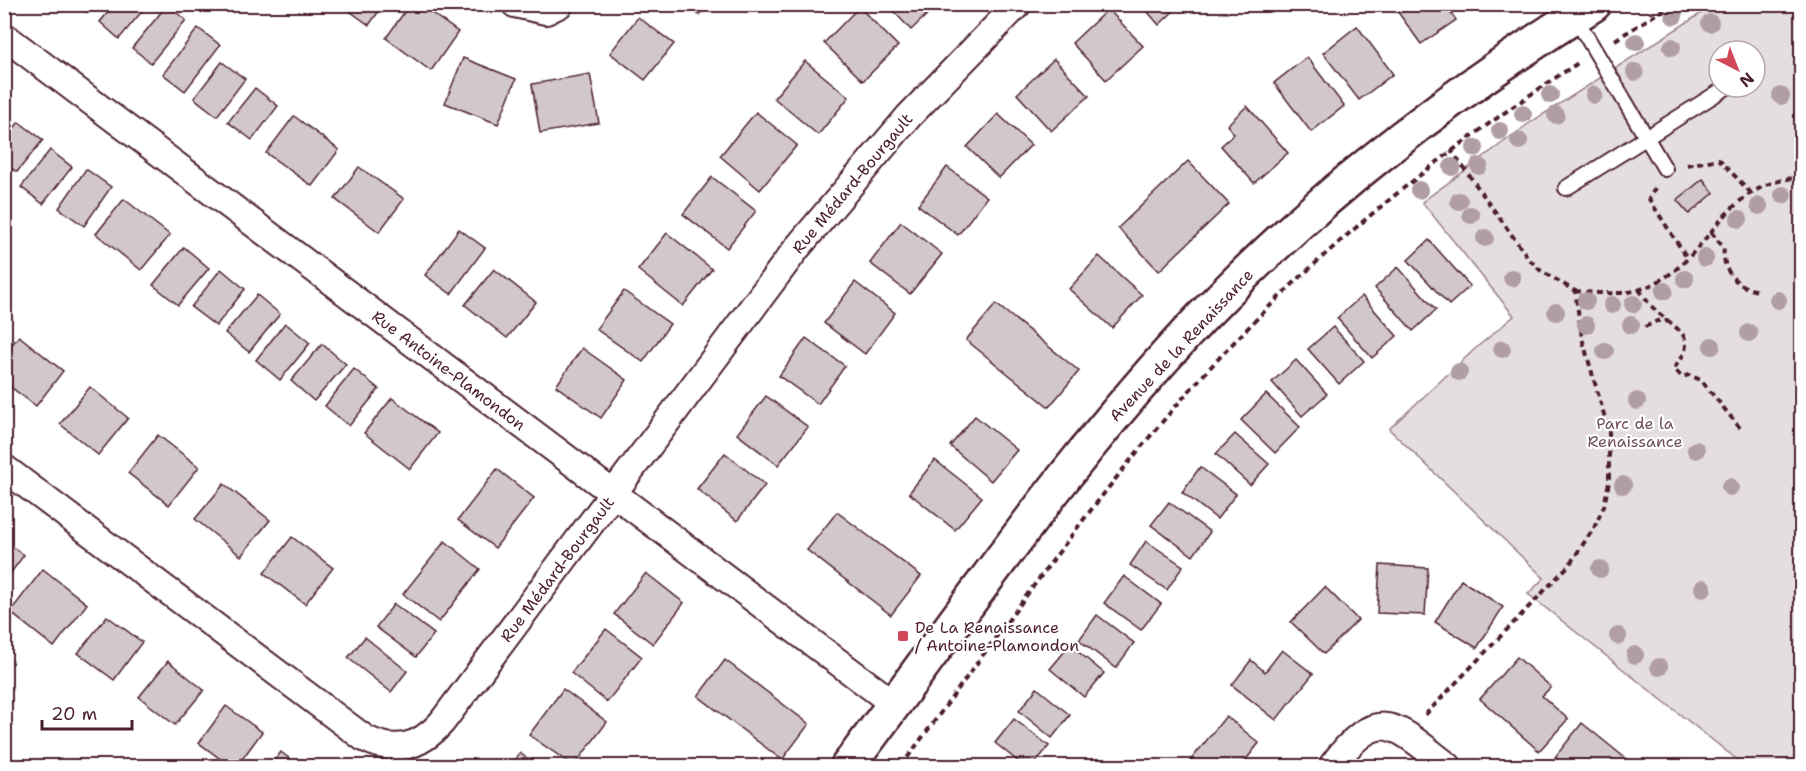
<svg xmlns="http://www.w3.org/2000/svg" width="1806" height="771" viewBox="0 0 1806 771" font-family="'Shantell Sans',sans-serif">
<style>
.green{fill:#e5dee0;stroke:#987e86;stroke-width:1.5;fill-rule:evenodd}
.building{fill:#d2c7cb;stroke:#4a1f2b;stroke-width:1.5}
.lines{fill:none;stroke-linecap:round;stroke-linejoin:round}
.lane-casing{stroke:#4a1f2b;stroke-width:18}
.street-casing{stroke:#4a1f2b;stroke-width:30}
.secondary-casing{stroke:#4a1f2b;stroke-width:38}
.path{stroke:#4a1f2b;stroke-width:4;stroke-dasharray:6 4.5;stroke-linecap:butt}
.lane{stroke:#fff;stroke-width:14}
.street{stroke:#fff;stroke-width:26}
.secondary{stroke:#fff;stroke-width:33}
.tree{fill:#b19ea3}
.poi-dot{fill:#d1495b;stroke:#fff;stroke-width:2}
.labels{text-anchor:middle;stroke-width:4.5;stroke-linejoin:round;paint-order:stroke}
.street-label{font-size:16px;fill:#4a1f2b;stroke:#fff}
.park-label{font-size:16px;fill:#714f58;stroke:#fff}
.poi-label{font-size:16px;fill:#4a1f2b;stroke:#fff;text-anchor:start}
</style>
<rect width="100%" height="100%" fill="#fff"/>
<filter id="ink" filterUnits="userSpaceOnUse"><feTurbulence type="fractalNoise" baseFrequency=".0167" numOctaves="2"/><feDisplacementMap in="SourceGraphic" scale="12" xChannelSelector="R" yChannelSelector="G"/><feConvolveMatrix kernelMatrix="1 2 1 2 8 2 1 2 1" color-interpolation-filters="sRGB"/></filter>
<g filter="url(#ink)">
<path class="green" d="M1714,5H1801V766L1744,765L1528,594L1544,578L1389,429L1476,348L1514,316L1422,202L1531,122ZM1719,51H1755V87H1719Z"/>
<g class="building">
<path d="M77,4H95L88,13Z"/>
<path d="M115,4H148L119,39L100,22Z"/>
<path d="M340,4H384L369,25Z"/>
<path d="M410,4H419L458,32L431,71L386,38Z"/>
<path d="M685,4H707L699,15Z"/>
<path d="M887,4H938L911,30Z"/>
<path d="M1141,4H1181L1159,25Z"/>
<path d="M1392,4H1445L1456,20L1421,44Z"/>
<path d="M167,5L186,20L151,63L132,48Z"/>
<path d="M859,7L898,46L863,81L824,43Z"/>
<path d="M1108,9L1143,46L1106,80L1072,43Z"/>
<path d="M638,17L674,44L645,80L610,53Z"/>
<path d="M1357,26L1393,74L1359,100L1323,53Z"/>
<path d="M198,28L220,45L185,91L163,74Z"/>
<path d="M1307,57L1344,106L1311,132L1274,83Z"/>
<path d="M463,58L516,79L498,124L445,103Z"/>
<path d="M1054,59L1089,96L1051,131L1017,94Z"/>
<path d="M805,61L849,97L818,135L774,98Z"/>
<path d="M222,62L245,79L217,116L194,98Z"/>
<path d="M590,74L599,123L540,133L532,84Z"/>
<path d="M255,88L278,106L252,140L228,122Z"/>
<path d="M1247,106L1288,153L1254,183L1221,146L1234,134L1227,125Z"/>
<path d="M756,112L797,145L760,190L720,156Z"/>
<path d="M998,114L1031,145L999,178L967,147Z"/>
<path d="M294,116L339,150L312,186L266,153Z"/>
<path d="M19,122L43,140L17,172L4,163V140Z"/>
<path d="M50,150L72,167L43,204L21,187Z"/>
<path d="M1188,161L1229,204L1159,271L1118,228Z"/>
<path d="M359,167L404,199L379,232L335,199Z"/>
<path d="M947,167L987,197L958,235L918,205Z"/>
<path d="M86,169L111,187L84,226L59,208Z"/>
<path d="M712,177L756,211L727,248L683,214Z"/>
<path d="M1703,179L1714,193L1689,214L1677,200Z"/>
<path d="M124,199L170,235L141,270L96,234Z"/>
<path d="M901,222L942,254L910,294L870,263Z"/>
<path d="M459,229L485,248L451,294L425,275Z"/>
<path d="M667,233L712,269L683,306L638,270Z"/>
<path d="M1429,240L1470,286L1449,305L1408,260Z"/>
<path d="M184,247L209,268L178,305L153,285Z"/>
<path d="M1099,256L1142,295L1112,328L1069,289Z"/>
<path d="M1398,267L1436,310L1413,331L1375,288Z"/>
<path d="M221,269L245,289L216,326L191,307Z"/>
<path d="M494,269L536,302L507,338L465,305Z"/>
<path d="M855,282L895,313L865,354L824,323Z"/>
<path d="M624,291L670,324L643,362L596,329Z"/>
<path d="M257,295L280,314L249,352L225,333Z"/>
<path d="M1362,296L1397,336L1372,358L1337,318Z"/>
<path d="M996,304L1079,371L1049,407L966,340Z"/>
<path d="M285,323L310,343L280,380L256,360Z"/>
<path d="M1333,327L1364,361L1339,384L1308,349Z"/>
<path d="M19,336L63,371L36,406L4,382V354Z"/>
<path d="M806,338L845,366L818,404L779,376Z"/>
<path d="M322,344L346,364L314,401L291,381Z"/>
<path d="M582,348L627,380L601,418L556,386Z"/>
<path d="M1296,360L1327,394L1302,416L1272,382Z"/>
<path d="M354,369L379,389L349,426L325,406Z"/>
<path d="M90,387L128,418L98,455L60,424Z"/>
<path d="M1266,394L1300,427L1275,453L1241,420Z"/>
<path d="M766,396L808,427L778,465L737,434Z"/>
<path d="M392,398L438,433L410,469L364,433Z"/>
<path d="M975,416L1017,450L991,481L950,446Z"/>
<path d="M1235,434L1269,464L1250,485L1216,454Z"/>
<path d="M158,435L199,467L169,505L128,473Z"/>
<path d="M725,453L765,485L737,521L697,489Z"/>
<path d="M935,460L982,497L955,530L909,493Z"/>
<path d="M1200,467L1236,494L1217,519L1182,492Z"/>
<path d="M497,469L534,498L495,548L458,520Z"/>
<path d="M224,484L270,520L241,556L195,519Z"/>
<path d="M1169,502L1210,532L1193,556L1151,525Z"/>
<path d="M837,512L921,576L891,615L807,550Z"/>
<path d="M292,537L333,568L305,604L264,573Z"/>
<path d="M4,541L24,555L4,582Z"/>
<path d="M445,541L480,569L439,622L403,594Z"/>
<path d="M1146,541L1183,566L1167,590L1130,565Z"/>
<path d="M1380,565L1428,568L1425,615L1377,613Z"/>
<path d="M43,569L87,604L54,647L10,612Z"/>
<path d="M646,573L684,603L653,644L614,614Z"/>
<path d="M1124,576L1161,604L1141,630L1104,603Z"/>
<path d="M1461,580L1503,607L1477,648L1435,622Z"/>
<path d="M1325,587L1358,620L1324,654L1291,622Z"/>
<path d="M394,604L434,634L416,657L376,627Z"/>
<path d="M1097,615L1134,643L1116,668L1079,640Z"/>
<path d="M107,616L142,642L114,680L78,653Z"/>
<path d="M606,629L642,657L607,702L571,673Z"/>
<path d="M365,637L407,671L391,692L348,658Z"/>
<path d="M1070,645L1104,673L1084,697L1050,669Z"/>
<path d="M1282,650L1313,674L1276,720L1232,685L1251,660L1265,672Z"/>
<path d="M1517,657L1551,687L1542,696L1568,719L1539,751L1480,699Z"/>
<path d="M725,660L809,724L782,760L698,696Z"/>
<path d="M168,661L204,690L175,725L139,697Z"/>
<path d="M1037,688L1070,715L1052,738L1019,711Z"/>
<path d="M563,689L607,722L574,766L529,735Z"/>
<path d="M226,706L262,732L237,766H230L199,743Z"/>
<path d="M1226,716L1259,743L1241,766H1186Z"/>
<path d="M1014,719L1049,746L1033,766H1024L995,743Z"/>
<path d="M1582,723L1635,766H1567L1555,757Z"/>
<path d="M281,752L299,766H270Z"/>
<path d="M520,753L537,766H510Z"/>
</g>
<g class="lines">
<g class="lane-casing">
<g id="lane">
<path d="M1575,17L1665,169"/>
<path d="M1566,188L1727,87"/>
</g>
</g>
<g class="street-casing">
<g id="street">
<path d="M515,4L546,11L560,4"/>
<path d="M4,36L894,704"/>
<path d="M4,468L364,738C395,754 419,748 442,722L797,248L909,116L1018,4"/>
<path d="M1332,766C1380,702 1395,726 1448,766"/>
</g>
</g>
<g class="secondary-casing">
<path id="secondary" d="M848,766C957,621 1060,470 1184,336C1305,206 1443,98 1594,4"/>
</g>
<g class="path">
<path d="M1615,40L1672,4"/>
<path d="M1687,165L1719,159L1750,192"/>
<path d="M1655,188L1649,199L1687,258"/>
<path d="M1711,232L1724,248C1721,271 1738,289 1760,291"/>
<path d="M1639,289C1645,299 1652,308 1661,315C1682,333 1698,339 1674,368L1682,377L1689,375L1701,380L1740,428"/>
<path d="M1575,291C1598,293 1623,296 1644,288C1713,262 1715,184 1802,177"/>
<path d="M1645,327L1657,321L1667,320L1668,324"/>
<path d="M1425,715L1569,565L1594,528L1604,506L1609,482V432L1582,338L1575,291L1540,270L1529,259L1451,150"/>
<path d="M901,766C996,640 1085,508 1190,390C1303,262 1435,156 1578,63"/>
</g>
<use href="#lane" class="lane"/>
<use href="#street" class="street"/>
<use href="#secondary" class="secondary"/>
</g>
<g class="tree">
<circle cx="1674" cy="16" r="9"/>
<circle cx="1710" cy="23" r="9"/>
<circle cx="1636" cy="42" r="9"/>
<circle cx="1672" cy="47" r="9"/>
<circle cx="1635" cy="72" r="9"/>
<circle cx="1550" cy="95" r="9"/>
<circle cx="1594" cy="95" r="9"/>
<circle cx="1781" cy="96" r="9"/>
<circle cx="1523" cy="114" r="9"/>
<circle cx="1556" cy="115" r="9"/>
<circle cx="1500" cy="131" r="9"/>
<circle cx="1519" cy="141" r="9"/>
<circle cx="1475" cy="148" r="9"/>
<circle cx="1479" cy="166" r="9"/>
<circle cx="1452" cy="167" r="9"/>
<circle cx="1419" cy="190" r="9"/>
<circle cx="1783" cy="195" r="9"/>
<circle cx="1459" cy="201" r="9"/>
<circle cx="1759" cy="206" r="9"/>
<circle cx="1471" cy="215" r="9"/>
<circle cx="1739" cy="219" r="9"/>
<circle cx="1485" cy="238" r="9"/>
<circle cx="1705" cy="258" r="9"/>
<circle cx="1512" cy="278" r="9"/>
<circle cx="1685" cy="279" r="9"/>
<circle cx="1664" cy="291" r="9"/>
<circle cx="1778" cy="300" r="9"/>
<circle cx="1586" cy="301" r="9"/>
<circle cx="1633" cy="304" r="9"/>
<circle cx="1612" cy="305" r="9"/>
<circle cx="1556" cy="312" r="9"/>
<circle cx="1586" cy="325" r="9"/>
<circle cx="1631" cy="325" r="9"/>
<circle cx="1749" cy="333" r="9"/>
<circle cx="1712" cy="346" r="9"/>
<circle cx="1502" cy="349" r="9"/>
<circle cx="1605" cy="351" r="9"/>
<circle cx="1459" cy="372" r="9"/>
<circle cx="1637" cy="401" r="9"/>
<circle cx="1696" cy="450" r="9"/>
<circle cx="1623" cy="485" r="9"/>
<circle cx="1730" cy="487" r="9"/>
<circle cx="1600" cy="569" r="9"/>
<circle cx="1703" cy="588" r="9"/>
<circle cx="1618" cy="636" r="9"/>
<circle cx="1635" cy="655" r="9"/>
<circle cx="1659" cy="667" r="9"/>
</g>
</g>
<rect class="poi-dot" x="897" y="630" width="12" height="12" rx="3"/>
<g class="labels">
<g class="street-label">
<text transform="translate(852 183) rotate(-50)" y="6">Rue Médard-Bourgault</text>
<text transform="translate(1181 345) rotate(-47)" y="6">Avenue de la Renaissance</text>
<text transform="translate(449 370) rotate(37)" y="6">Rue Antoine-Plamondon</text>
<text transform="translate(557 569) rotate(-53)" y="6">Rue Médard-Bourgault</text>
</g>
<g class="park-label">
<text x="1635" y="429">Parc de la<tspan x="1635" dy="18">Renaissance</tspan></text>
</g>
<g class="poi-label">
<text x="915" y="633">De La Renaissance<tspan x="915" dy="18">/ Antoine-Plamondon</tspan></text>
</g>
</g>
<rect width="1806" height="771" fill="none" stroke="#fff" stroke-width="24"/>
<rect x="12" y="12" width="1782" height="747" fill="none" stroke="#4a1f2b" stroke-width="2" filter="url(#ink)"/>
<g transform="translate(1737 69) rotate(138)"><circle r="28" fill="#ffffff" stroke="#b7a5aa" stroke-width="1.5"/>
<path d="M0-4.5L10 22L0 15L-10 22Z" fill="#d1495b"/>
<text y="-9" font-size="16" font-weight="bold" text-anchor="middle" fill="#4a1f2b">N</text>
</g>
<path d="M42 720v9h90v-9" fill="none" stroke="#4a1f2b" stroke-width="3"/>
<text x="51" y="720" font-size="18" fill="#4a1f2b" stroke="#ffffff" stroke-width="4.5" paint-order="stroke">20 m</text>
</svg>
